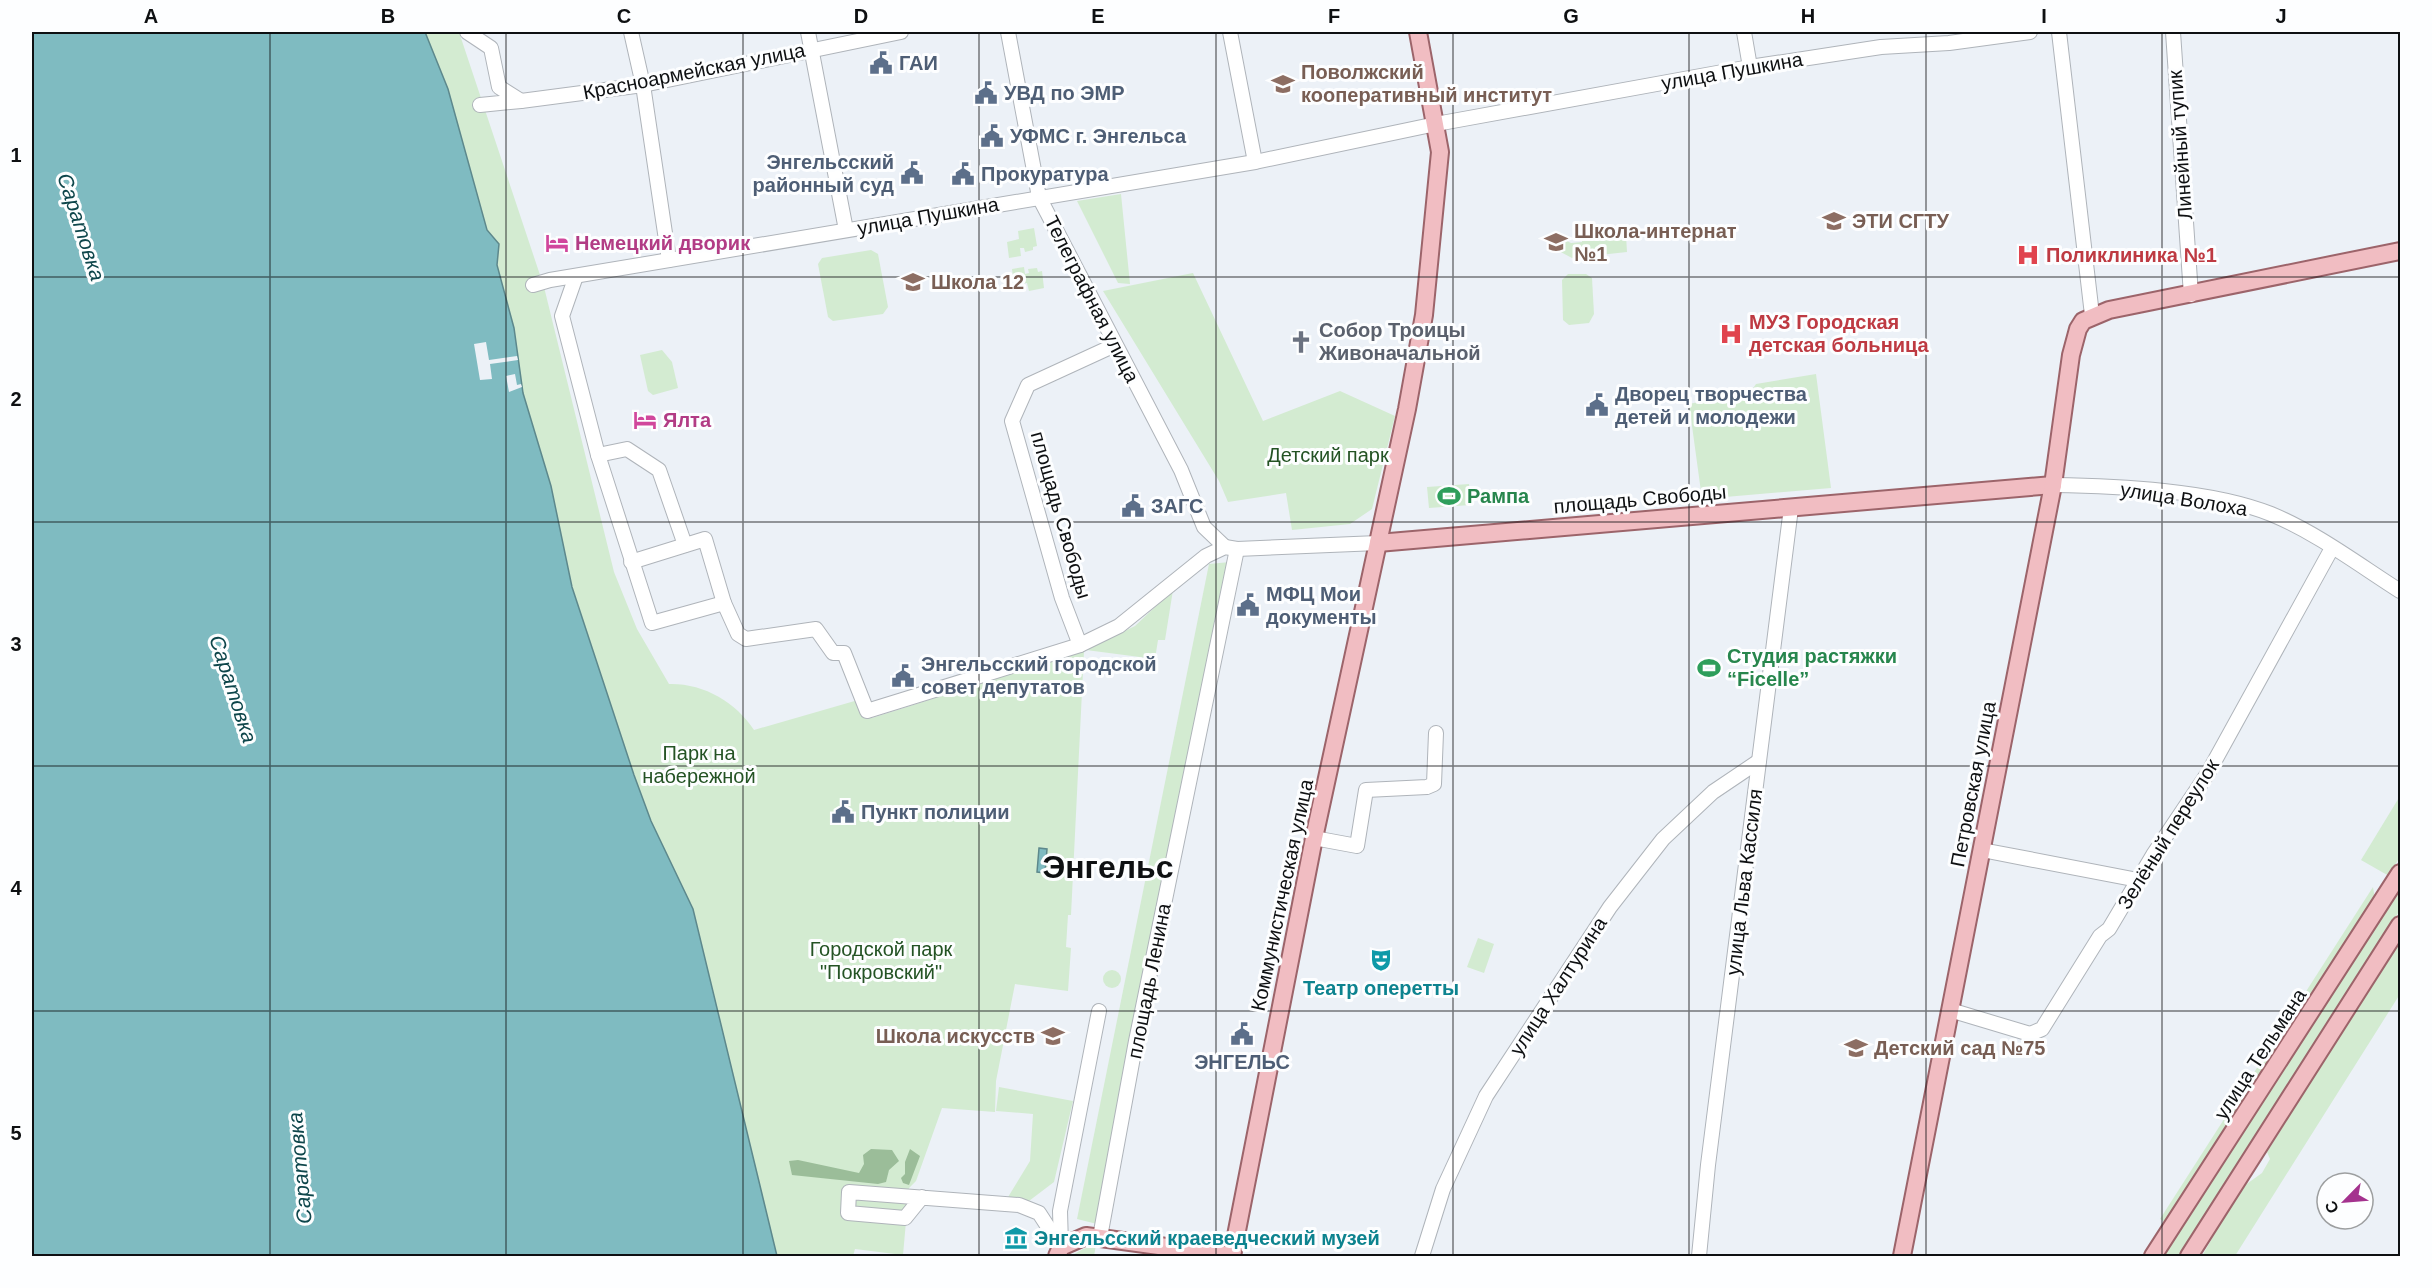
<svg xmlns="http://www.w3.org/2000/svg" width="2432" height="1288" viewBox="0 0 2432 1288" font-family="Helvetica,sans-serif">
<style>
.green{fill:#d3ebd1}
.forest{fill:#9bbd99}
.water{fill:#7fbbc1;stroke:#5d888c;stroke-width:1.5}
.pier{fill:#ecf1f7}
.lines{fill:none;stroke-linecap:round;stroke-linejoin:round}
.minor-casing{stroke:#afb4ba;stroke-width:16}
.major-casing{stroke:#9c646a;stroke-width:20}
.minor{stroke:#fff;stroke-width:14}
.major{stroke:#f1bdc2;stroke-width:16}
.grid{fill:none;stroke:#0e1012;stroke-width:1.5;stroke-opacity:0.55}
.labels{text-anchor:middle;stroke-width:6;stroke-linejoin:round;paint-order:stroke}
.service-label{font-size:20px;font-weight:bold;fill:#4e5e75;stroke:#fdfeff;text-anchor:start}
.street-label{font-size:20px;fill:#0e1012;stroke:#fdfeff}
.education-label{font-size:20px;font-weight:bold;fill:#785e54;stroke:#fdfeff;text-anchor:start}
.hotel-label{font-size:20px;font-weight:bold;fill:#b23c85;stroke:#fdfeff;text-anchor:start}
.health-label{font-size:20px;font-weight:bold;fill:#be3a42;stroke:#fdfeff;text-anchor:start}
.worship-label{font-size:20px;font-weight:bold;fill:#5b616d;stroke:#fdfeff;text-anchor:start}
.park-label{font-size:20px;fill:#245324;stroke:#fdfeff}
.leisure-label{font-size:20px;font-weight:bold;fill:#27864d;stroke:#fdfeff;text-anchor:start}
.culture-label{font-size:20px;font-weight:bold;fill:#0d838f;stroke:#fdfeff}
.water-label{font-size:21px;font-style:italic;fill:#0e464b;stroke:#fdfeff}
.town-label{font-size:32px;font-weight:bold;fill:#0e1012;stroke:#fdfeff}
.neatline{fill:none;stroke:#0e1012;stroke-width:2}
.grid-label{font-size:20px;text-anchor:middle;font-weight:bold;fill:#0e1012}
</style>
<rect width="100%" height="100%" fill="#ecf1f7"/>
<g class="green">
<path d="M425,32H459L544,287L614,572L637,629L669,684C703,683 736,702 754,730L865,698L872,718L1084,651L1071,915H1068L1066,947L1071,948L1068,991L1015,984L996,1081L995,1112L942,1108L916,1181L909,1188L903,1255L855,1249L853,1256H777L693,909L651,821L634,775L572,586L551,486L523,393L514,328L497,265V252L484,223L448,89Z"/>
<path d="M1121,194L1130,284L1118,283L1077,201Z"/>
<path d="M1034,228L1037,246L1033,247V250L1025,252L1024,248H1020L1021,256L1009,258L1007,242L1019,239L1018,231Z"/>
<path d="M1626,235L1627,252L1572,258L1557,250L1563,239L1571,243L1582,242V238Z"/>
<path d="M871,250L878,254L888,307L883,314L833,321L828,317L818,264L822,258Z"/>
<path d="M1024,267L1025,274L1029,273L1028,269L1037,268L1038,272L1042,271L1044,288L1029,291L1027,283L1014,285L1012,269Z"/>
<path d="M1193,273L1263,421L1340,391L1395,416L1372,509L1350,524L1292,530L1286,493L1228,502L1219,481L1103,291Z"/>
<path d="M1568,274H1586L1592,278L1594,314L1589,323L1569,325L1563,320L1562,280Z"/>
<path d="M662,350L672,362L678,388L653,395L648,391L640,355Z"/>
<path d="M1816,374L1831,488L1702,499L1689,404L1751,391L1756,384Z"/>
<path d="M1469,484L1470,505L1429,508L1427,487Z"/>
<path d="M1230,562L1097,1224L1077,1219L1209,564Z"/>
<path d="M1173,590L1165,640H1158L1155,659L1086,650L1135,626Z"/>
<path d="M2400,796V856L2389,876L2361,860Z"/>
<path d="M2400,884V910L2180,1256H2160Z"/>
<path d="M2373,887L2375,900L2167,1223L2160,1219Z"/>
<path d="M1478,938L1494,944L1484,973L1467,967Z"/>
<path d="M2400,938V994L2235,1256H2202L2241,1188L2262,1173L2270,1159L2267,1152Z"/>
<circle cx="1112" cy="979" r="9"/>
<path d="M999,1087L1073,1101L1054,1182L1025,1204L1005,1202L1030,1161L1033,1114L996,1111Z"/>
<path d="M1096,1245L1094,1256H1071L1083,1249Z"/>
</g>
<g class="forest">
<path d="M871,1149L892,1150L899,1161L889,1170L886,1182L878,1184L792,1175L789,1161L798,1160L859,1173L864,1164L863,1155Z"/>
<path d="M910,1149L920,1156L909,1185L903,1183L901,1178L905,1174V1162Z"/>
</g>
<g class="water">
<path d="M32,32H425L448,89L487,230L499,244L497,265L514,328L523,393L551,486L572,587L634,775L651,821L693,909L777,1256H32Z"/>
<path d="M1039,848L1047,849L1045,873L1037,872Z"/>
</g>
<g class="pier">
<path d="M486,342L489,360L517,356L518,360L490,364L492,379L480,380L474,344Z"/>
<path d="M515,374L517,385L521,384L522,387L509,392L506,376Z"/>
</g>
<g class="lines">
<g class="minor-casing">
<g id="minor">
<path d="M467,32L491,48L499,87L521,101L480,105"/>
<path d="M631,32L643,85L669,260"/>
<path d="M808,32L846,230"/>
<path d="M1008,32L1039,197L1181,470L1204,527L1225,547"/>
<path d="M1230,32L1255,162"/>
<path d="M1744,32L1750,67"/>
<path d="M2059,32L2092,315"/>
<path d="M2173,32L2191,295"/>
<path d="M521,101L643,85L901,32"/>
<path d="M576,276L562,316L598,455L652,623L724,603L738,634L746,639L816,629L833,653H844L867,711L1080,645L1119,626L1206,556L1225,547L1237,549L1378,543"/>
<path d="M533,285L550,280L1255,162L1436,124L1750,67L1881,47L1949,43L2030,32"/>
<path d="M598,455L627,449L659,470L685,545"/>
<path d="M2053,485C2118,486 2211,490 2271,514C2317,533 2359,565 2400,591"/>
<path d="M631,562L705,539L724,603"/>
<path d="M1080,645L1062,598L1012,421L1028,385L1115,345"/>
<path d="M1314,838L1357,846L1366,790L1427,787L1434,784L1436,733"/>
<path d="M1982,850L2138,880"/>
<path d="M1950,1010L2030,1034L2042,1029L2100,936L2109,929L2153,855L2208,773L2332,548"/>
<path d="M922,1197L905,1218L848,1213L849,1192L1019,1205L1039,1213L1061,1247"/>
<path d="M1100,1237L1136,1041L1237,549"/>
<path d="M1061,1245L1060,1211L1099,1011"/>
<path d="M1422,1256L1443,1189L1486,1096L1610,907L1663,839L1713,792L1759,761"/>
<path d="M1699,1256L1708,1165L1791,508"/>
</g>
</g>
<g class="major-casing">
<g id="major">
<path d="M1378,543L2053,485"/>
<path d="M1057,1256L1061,1247L1086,1236L1232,1256"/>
<path d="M1232,1256L1314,838L1407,409L1424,315L1440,152L1418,32"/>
<path d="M1902,1256L2053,485L2071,355L2078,329L2083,321L2109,310L2400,251"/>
<path d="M2153,1256L2400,873"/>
<path d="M2189,1256L2400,925"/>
</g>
</g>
<use href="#minor" class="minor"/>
<use href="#major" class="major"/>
</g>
<path class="grid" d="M270,32V1256M506,32V1256M743,32V1256M979,32V1256M1216,32V1256M1453,32V1256M1689,32V1256M1926,32V1256M2162,32V1256M32,277H2400M32,522H2400M32,766H2400M32,1011H2400"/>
<defs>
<g id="civic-bare" transform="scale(1.8)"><path d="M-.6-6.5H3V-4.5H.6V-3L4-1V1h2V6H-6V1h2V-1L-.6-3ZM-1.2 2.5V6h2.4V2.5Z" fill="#5c6f8a" stroke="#fdfeff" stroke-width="2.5" paint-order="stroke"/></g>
<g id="university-bare" transform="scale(1.8)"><path d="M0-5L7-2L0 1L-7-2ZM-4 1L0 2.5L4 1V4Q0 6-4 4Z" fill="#8d6e63" stroke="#fdfeff" stroke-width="2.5" paint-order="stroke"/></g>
<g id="school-bare" transform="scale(1.8)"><path d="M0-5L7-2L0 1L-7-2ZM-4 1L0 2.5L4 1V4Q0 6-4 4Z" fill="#8d6e63" stroke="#fdfeff" stroke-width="2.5" paint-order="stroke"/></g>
<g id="hotel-bare" transform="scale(1.8)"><path d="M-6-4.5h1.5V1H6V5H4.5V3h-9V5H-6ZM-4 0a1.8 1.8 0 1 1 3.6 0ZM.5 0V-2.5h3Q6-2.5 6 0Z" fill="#d1479c" stroke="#fdfeff" stroke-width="2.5" paint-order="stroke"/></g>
<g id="hospital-bare" transform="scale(1.8)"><path d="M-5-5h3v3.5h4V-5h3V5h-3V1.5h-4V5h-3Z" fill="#e0444e" stroke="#fdfeff" stroke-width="2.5" paint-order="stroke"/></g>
<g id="church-bare" transform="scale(1.8)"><path d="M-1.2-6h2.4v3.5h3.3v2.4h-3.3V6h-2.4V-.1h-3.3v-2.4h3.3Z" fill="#6b7280" stroke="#fdfeff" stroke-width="2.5" paint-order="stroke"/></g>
<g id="stadium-bare" transform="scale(1.8)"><path d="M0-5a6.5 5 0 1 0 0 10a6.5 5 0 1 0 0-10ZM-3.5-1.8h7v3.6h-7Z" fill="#2e9e5b" stroke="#fdfeff" stroke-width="2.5" paint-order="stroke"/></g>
<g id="theatre-bare" transform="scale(1.8)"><path d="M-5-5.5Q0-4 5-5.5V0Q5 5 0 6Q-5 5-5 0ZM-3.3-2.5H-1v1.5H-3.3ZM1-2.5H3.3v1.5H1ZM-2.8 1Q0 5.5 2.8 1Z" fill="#0f9aa8" stroke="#fdfeff" stroke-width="2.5" paint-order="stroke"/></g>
<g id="museum-bare" transform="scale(1.8)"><path d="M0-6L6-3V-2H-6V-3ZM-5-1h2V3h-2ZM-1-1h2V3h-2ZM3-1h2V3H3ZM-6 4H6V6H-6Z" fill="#0f9aa8" stroke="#fdfeff" stroke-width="2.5" paint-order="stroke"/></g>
</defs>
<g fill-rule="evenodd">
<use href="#civic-bare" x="881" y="63"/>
<use href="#university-bare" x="1283" y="84"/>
<use href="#civic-bare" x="986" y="93"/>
<use href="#civic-bare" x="992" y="136"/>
<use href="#civic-bare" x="912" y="173"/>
<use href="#civic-bare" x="963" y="174"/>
<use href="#university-bare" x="1834" y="221"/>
<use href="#school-bare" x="1556" y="242"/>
<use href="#hotel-bare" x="557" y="243"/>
<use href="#hospital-bare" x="2028" y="255"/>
<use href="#school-bare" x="913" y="282"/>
<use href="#hospital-bare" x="1731" y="334"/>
<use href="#church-bare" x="1301" y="342"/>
<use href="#civic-bare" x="1597" y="405"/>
<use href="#hotel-bare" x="645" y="420"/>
<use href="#stadium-bare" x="1449" y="496"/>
<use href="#civic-bare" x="1133" y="506"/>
<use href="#civic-bare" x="1248" y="605"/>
<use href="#stadium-bare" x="1709" y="668"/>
<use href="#civic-bare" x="903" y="676"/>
<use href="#civic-bare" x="843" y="812"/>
<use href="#theatre-bare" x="1381" y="960"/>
<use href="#civic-bare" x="1242" y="1034"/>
<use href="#school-bare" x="1053" y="1036"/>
<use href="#school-bare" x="1856" y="1048"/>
<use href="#museum-bare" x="1016" y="1238"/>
</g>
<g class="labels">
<g class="service-label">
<text x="899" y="70">ГАИ</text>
<text x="1004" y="100">УВД по ЭМР</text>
<text x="1010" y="143">УФМС г. Энгельса</text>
<text x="894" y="169" text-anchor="end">Энгельсский<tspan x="894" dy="23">районный суд</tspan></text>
<text x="981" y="181">Прокуратура</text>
<text x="1615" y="401">Дворец творчества<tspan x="1615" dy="23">детей и молодежи</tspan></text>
<text x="1151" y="513">ЗАГС</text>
<text x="1266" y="601">МФЦ Мои<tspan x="1266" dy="23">документы</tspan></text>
<text x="921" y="671">Энгельсский городской<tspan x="921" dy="23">совет депутатов</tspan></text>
<text x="861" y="819">Пункт полиции</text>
<text x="1242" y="1069" text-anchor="middle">ЭНГЕЛЬС</text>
</g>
<g class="street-label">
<text transform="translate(694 71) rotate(-11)" y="7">Красноармейская улица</text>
<text transform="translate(1732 71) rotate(-10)" y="7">улица Пушкина</text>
<text transform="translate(2180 145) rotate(-94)" y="7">Линейный тупик</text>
<text transform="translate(928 216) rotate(-10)" y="7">улица Пушкина</text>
<text transform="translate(1092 299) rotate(63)" y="7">Телеграфная улица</text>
<text transform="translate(1640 499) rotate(-5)" y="7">площадь Свободы</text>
<text transform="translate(2184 499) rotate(9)" y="7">улица Волоха</text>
<text transform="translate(1061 515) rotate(74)" y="7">площадь Свободы</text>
<text transform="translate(1973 784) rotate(-79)" y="7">Петровская улица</text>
<text transform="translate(2168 834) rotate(-58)" y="7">Зелёный переулок</text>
<text transform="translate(1744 882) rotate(-83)" y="7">улица Льва Кассиля</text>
<text transform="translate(1282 895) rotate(-78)" y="7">Коммунистическая улица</text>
<text transform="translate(1149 981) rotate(-79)" y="7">площадь Ленина</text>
<text transform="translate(1558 986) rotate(-57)" y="7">улица Халтурина</text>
<text transform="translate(2260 1054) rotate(-57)" y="7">улица Тельмана</text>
</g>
<g class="education-label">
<text x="1301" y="79">Поволжский<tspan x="1301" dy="23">кооперативный институт</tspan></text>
<text x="1852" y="228">ЭТИ СГТУ</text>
<text x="1574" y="238">Школа-интернат<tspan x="1574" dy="23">№1</tspan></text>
<text x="931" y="289">Школа 12</text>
<text x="1035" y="1043" text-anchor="end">Школа искусств</text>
<text x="1874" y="1055">Детский сад №75</text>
</g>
<g class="hotel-label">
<text x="575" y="250">Немецкий дворик</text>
<text x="663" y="427">Ялта</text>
</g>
<g class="health-label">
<text x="2046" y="262">Поликлиника №1</text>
<text x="1749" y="329">МУЗ Городская<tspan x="1749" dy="23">детская больница</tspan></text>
</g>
<g class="worship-label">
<text x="1319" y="337">Собор Троицы<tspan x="1319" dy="23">Живоначальной</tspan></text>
</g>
<g class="park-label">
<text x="1328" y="462">Детский парк</text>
<text x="699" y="760">Парк на<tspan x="699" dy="23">набережной</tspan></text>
<text x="881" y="956">Городской парк<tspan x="881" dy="23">"Покровский"</tspan></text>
</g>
<g class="leisure-label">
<text x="1467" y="503">Рампа</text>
<text x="1727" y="663">Студия растяжки<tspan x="1727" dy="23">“Ficelle”</tspan></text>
</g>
<g class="culture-label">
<text x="1381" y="995">Театр оперетты</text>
<text x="1034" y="1245" text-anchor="start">Энгельсский краеведческий музей</text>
</g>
<g class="water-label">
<text transform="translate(81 227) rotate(72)" y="7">Саратовка</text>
<text transform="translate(233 689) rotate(72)" y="7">Саратовка</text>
<text transform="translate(300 1168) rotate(-95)" y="7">Саратовка</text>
</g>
<g class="town-label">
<text x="1108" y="878">Энгельс</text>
</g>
</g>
<rect width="2432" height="1288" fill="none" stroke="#fdfeff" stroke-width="66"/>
<g transform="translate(2345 1201) rotate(245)"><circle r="28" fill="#fdfeff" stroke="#9d9fa0" stroke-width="1.5"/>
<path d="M0-4.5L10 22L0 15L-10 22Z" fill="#a4328e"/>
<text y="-9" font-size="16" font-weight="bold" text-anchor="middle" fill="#0e1012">С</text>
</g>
<rect x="33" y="33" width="2366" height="1222" class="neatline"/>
<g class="grid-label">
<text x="151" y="23">A</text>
<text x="388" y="23">B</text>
<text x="624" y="23">C</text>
<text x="861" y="23">D</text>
<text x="1098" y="23">E</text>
<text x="1334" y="23">F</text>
<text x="1571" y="23">G</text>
<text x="1808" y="23">H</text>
<text x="2044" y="23">I</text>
<text x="2281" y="23">J</text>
<text x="16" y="162">1</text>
<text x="16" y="406">2</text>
<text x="16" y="651">3</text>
<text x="16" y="895">4</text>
<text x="16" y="1140">5</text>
</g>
</svg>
